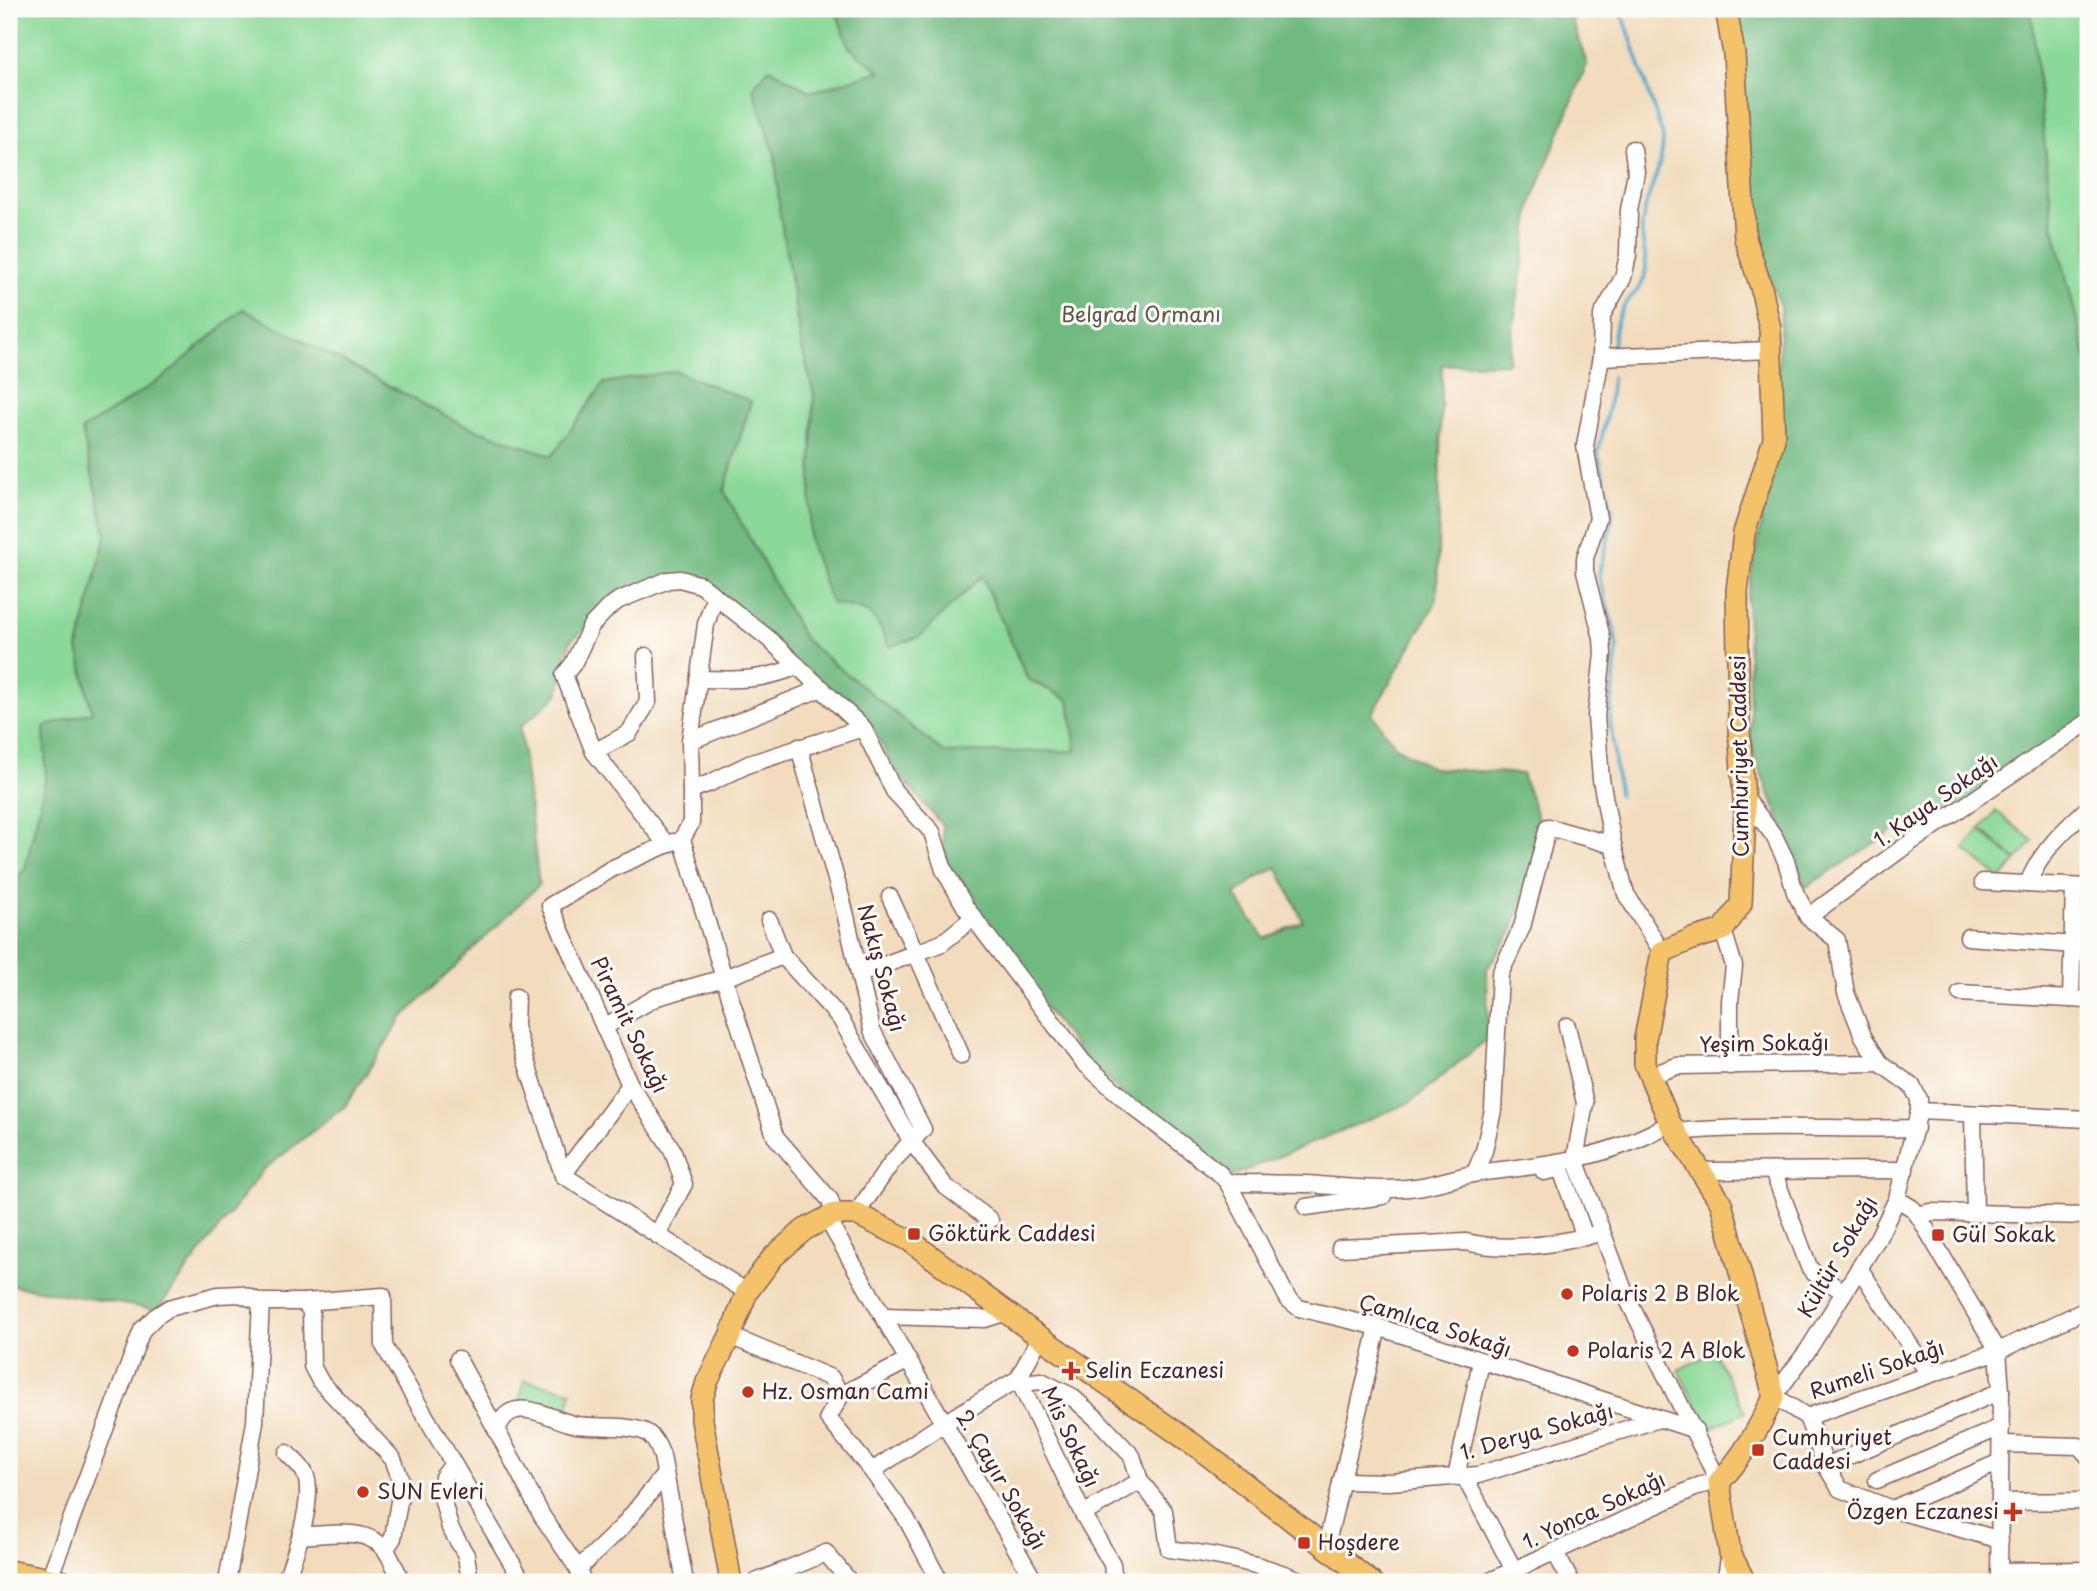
<svg xmlns="http://www.w3.org/2000/svg" width="2097" height="1591" viewBox="0 0 2097 1591" font-family="'Playpen Sans',sans-serif">
<style>
.green{fill:#8ad998;stroke:#6a7c62;stroke-width:2}
.forest{fill:#6fb980;stroke:#5c6c56;stroke-width:2;fill-rule:evenodd}
.lines{fill:none;stroke-linecap:round;stroke-linejoin:round}
.stream{stroke:#4ca5ca;stroke-width:3.5}
.minor-casing{stroke:#85615e;stroke-width:19}
.major-casing{stroke:#85615e;stroke-width:24}
.minor{stroke:#fff;stroke-width:16}
.major{stroke:#f3c26a;stroke-width:21}
.poi-dot{fill:#c8321e;stroke:#fdfcf7;stroke-width:2.5}
.labels{text-anchor:middle;stroke-width:6;stroke-linejoin:round;paint-order:stroke}
.park-label{font-size:21px;fill:#5d574c;stroke:#fdfcf7}
.street-label{font-size:21px;fill:#4a1f2b;stroke:#fdfcf7}
.poi-label{font-size:21px;fill:#4a1f2b;stroke:#fdfcf7;text-anchor:start}
</style>
<rect width="100%" height="100%" fill="#fdfcf7"/>
<filter id="ink" filterUnits="userSpaceOnUse"><feTurbulence type="fractalNoise" baseFrequency=".0143" numOctaves="2"/><feDisplacementMap in="SourceGraphic" scale="14" xChannelSelector="R" yChannelSelector="G"/><feConvolveMatrix kernelMatrix="1 2 1 2 8 2 1 2 1" color-interpolation-filters="sRGB"/></filter>
<filter id="wash" filterUnits="userSpaceOnUse"><feTurbulence type="fractalNoise" baseFrequency=".00686" numOctaves="4" result="noise"/><feDisplacementMap in="SourceGraphic" scale="28" xChannelSelector="R" yChannelSelector="G"/><feGaussianBlur stdDeviation="1.57" result="paint"/><feColorMatrix in="noise" values="0 0 0 0 0 0 0 0 0 0 0 0 0 0 0 0 0 1.4 0 .05"/><feComposite in="paint" operator="in"/></filter>
<g filter="url(#wash)">
<rect width="100%" height="100%" fill="#f2dcbd"/>
<g class="green">
<path d="M9,9H835L850,48L881,71L811,92L769,68L753,87L775,155L780,215L802,348L814,394L809,540L866,610L878,621L982,575L1027,679L1069,700L1077,751L944,753L805,640L724,491L751,401L605,383L552,456L461,424L243,309L164,377L82,430L106,535L78,648L92,712L45,727L46,777L25,870L9,884Z"/>
<path d="M2031,9H2083L2088,21V364L2053,225Z"/>
<path d="M1996,811L2033,841L2017,860L1981,829Z"/>
<path d="M1980,830L2016,861L2001,879L1964,849Z"/>
<path d="M1714,1352L1745,1412L1709,1430L1678,1370Z"/>
<path d="M524,1380L572,1391L567,1413L519,1403Z"/>
</g>
<g class="forest">
<path d="M835,9H1568L1587,64L1532,201L1508,363L1442,365L1437,600L1372,714L1396,747L1432,768L1522,774L1542,830L1513,930L1487,969L1488,1038L1411,1102L1232,1176L1160,1130L1083,1056L983,929L946,866L942,825L892,766L880,741L698,586L662,585L610,610L571,640L558,695L520,727L539,885L402,1018L345,1106L263,1170L157,1310L9,1285V884L25,870L46,777L44,727L92,712L78,648L106,535L82,430L164,377L243,309L461,424L552,456L604,383L675,371L751,401L724,491L805,640L944,753L1076,751L1069,700L1028,679L982,576L919,637L889,647C873,609 871,611 831,603L809,540L814,394L802,348L780,215L775,155L753,87L769,68L811,92L880,71L850,48ZM1277,867L1303,921L1265,939L1235,895L1255,879Z"/>
<path d="M1737,9H2031L2053,225L2088,364V727L1943,822L1932,806L1806,887L1751,747L1747,599L1775,451L1781,310L1750,218L1751,167Z"/>
</g>
<g class="lines">
<g class="stream">
<path d="M1613,351C1614,334 1615,319 1625,304C1632,295 1641,289 1644,278C1650,262 1640,242 1642,225C1645,193 1664,170 1663,136L1625,21L1616,9"/>
<path d="M1612,377L1608,409L1598,454L1612,510V523L1599,572L1601,585L1614,629L1617,648L1610,719L1619,796"/>
</g>
</g>
</g>
<g filter="url(#ink)">
<g class="lines">
<g class="minor-casing">
<g id="minor">
<path d="M1601,357L1770,350"/>
<path d="M699,679C737,680 763,681 798,666"/>
<path d="M690,741L822,688"/>
<path d="M799,747L844,908L872,1030L923,1129L892,1162L856,1214"/>
<path d="M594,752L629,733L648,702L646,656"/>
<path d="M691,790L690,741L706,624L715,596"/>
<path d="M1744,796L1774,836L1786,861L1795,892L1808,917L1837,940L1846,993L1863,1036L1880,1063L1912,1086L1919,1099V1111L1897,1199L1878,1238L1808,1350L1774,1396L1807,1417L1998,1351L2088,1309"/>
<path d="M682,839L724,978L775,1136L830,1200L834,1214L833,1229L1035,1582"/>
<path d="M682,839L691,823V790L710,783L749,764L863,728"/>
<path d="M667,845L594,752L564,675L573,664L591,626L608,608L619,600L668,580L680,579L701,585L769,639L863,728L894,791L932,832L944,870L966,908L1083,1062L1131,1105L1219,1173L1228,1183L1288,1299L1299,1308L1378,1327L1695,1430"/>
<path d="M1613,845L1601,779L1596,716L1603,654L1602,638L1585,571V558L1598,518L1585,446L1601,357L1602,315L1623,278L1628,255L1629,210L1636,172L1633,149"/>
<path d="M1983,882L2088,887"/>
<path d="M2028,884C2039,853 2064,830 2088,808"/>
<path d="M1808,917L1904,847L2088,722"/>
<path d="M769,920L783,956L840,1018L912,1142L945,1186L990,1220"/>
<path d="M1723,930L1734,966L1730,1001V1066"/>
<path d="M1968,937L2088,946"/>
<path d="M860,974L916,953L890,897"/>
<path d="M1960,993L2088,1000"/>
<path d="M516,997L515,1027L563,1175"/>
<path d="M2071,999L2074,887"/>
<path d="M604,1027L657,997L724,978L783,956"/>
<path d="M961,1055L916,953L942,943L974,917"/>
<path d="M1649,1076L1677,1066L1880,1063"/>
<path d="M1919,1111L2088,1119"/>
<path d="M1973,1114L1975,1213"/>
<path d="M1675,1132C1755,1124 1836,1130 1916,1128"/>
<path d="M1701,1171L1905,1170"/>
<path d="M1773,1171L1809,1267L1814,1273L1844,1292"/>
<path d="M1544,1172L1558,1169L1562,1172L1585,1237"/>
<path d="M1475,1173L1484,1151L1493,1110L1500,974L1522,927L1548,827L1613,845L1626,894L1662,952"/>
<path d="M563,1175L747,1292"/>
<path d="M563,1175L630,1085"/>
<path d="M1228,1183C1253,1183 1279,1183 1304,1184C1341,1186 1379,1192 1416,1187C1439,1184 1461,1175 1484,1172C1549,1165 1613,1157 1670,1123"/>
<path d="M1897,1199L1912,1208L1918,1215L1998,1351L2001,1391L1999,1582"/>
<path d="M1306,1207L1383,1196"/>
<path d="M1918,1215L1930,1212L2088,1216"/>
<path d="M657,1235L684,1184L672,1149L630,1085L550,906L613,868L673,842"/>
<path d="M1340,1248L1466,1242C1508,1252 1551,1245 1592,1235"/>
<path d="M1859,1268L1929,1374"/>
<path d="M304,1302L311,1311L312,1366L320,1381L393,1459L402,1483L393,1538L385,1550"/>
<path d="M884,1316L985,1319L1007,1312"/>
<path d="M730,1336L831,1378L841,1395"/>
<path d="M458,1359L497,1431"/>
<path d="M907,1361L841,1395L828,1418L872,1471L906,1518L940,1582"/>
<path d="M1018,1379L1083,1514L1112,1564L1114,1582"/>
<path d="M1021,1383L1041,1381L1071,1396L1096,1418L1132,1456L1140,1481L1164,1511L1169,1549C1216,1555 1261,1563 1304,1582"/>
<path d="M1807,1417L1826,1466L1840,1489L1892,1509L2000,1540"/>
<path d="M2001,1444L2079,1446L2088,1456"/>
<path d="M453,1464L443,1477L442,1497L450,1528L466,1555L470,1582"/>
<path d="M1826,1466L2001,1391"/>
<path d="M872,1471L944,1423L1018,1379L1040,1337"/>
<path d="M1464,1476L1514,1570"/>
<path d="M1456,1477L1481,1362"/>
<path d="M1877,1480L2001,1427"/>
<path d="M1341,1481L1389,1482L1478,1475L1659,1419"/>
<path d="M2000,1502L2088,1501"/>
<path d="M1892,1509L2000,1462"/>
<path d="M1083,1514L1140,1481"/>
<path d="M301,1536C328,1534 369,1526 387,1552C393,1562 397,1573 403,1582"/>
<path d="M1326,1547L1378,1327"/>
<path d="M1555,1552L1571,1582"/>
<path d="M578,1569L622,1527L665,1474"/>
<path d="M1999,1571L2088,1570"/>
<path d="M49,1579L142,1330L155,1317L169,1308L218,1295L240,1294L261,1302H304L383,1296L384,1346L523,1582"/>
<path d="M227,1582L255,1422L261,1302"/>
<path d="M285,1582C294,1557 316,1499 305,1474C302,1466 292,1459 287,1453"/>
<path d="M583,1582L578,1569L542,1516L497,1431C510,1389 552,1421 577,1425C599,1428 622,1424 643,1431C654,1435 658,1446 662,1456L685,1582"/>
<path d="M756,1582L826,1553L850,1582"/>
<path d="M1488,1582L1701,1485L1719,1482L1626,1296L1575,1159L1585,1103L1567,1026"/>
<path d="M1725,1582L1730,1553"/>
</g>
</g>
<g class="major-casing">
<g id="major">
<path d="M1726,9L1734,54L1745,238L1761,287L1770,329L1774,439L1744,533L1737,591L1739,728L1745,813L1741,904L1723,930L1692,939L1662,952L1645,1039V1064L1670,1123L1721,1203L1774,1396C1759,1428 1744,1456 1719,1482L1730,1553L1745,1582"/>
<path d="M9,1571L65,1582"/>
<path d="M731,1582L702,1420V1399L707,1382L730,1336L747,1292L773,1257L804,1230L834,1214H856L909,1240L1030,1330L1200,1449L1371,1582"/>
</g>
</g>
<use href="#minor" class="minor"/>
<use href="#major" class="major"/>
</g>
</g>
<g class="poi-dot">
<rect x="907" y="1227" width="14" height="14" rx="3.5"/>
<rect x="1931" y="1228" width="14" height="14" rx="3.5"/>
<circle cx="1567" cy="1294" r="7"/>
<circle cx="1573" cy="1351" r="7"/>
<path d="M1067.5 1360.5h7v7h7v7h-7v7h-7v-7h-7v-7h7z"/>
<circle cx="748" cy="1392" r="7"/>
<rect x="1751" y="1443" width="14" height="14" rx="3.5"/>
<circle cx="363" cy="1492" r="7"/>
<path d="M2009.5 1501.5h7v7h7v7h-7v7h-7v-7h-7v-7h7z"/>
<rect x="1297" y="1536" width="14" height="14" rx="3.5"/>
</g>
<g class="labels">
<g class="park-label">
<text x="1141" y="322">Belgrad Ormanı</text>
</g>
<g class="street-label">
<text transform="translate(1740 756) rotate(-91)" y="7">Cumhuriyet Caddesi</text>
<text transform="translate(1936 801) rotate(-35)" y="7">1. Kaya Sokağı</text>
<text transform="translate(881 968) rotate(75)" y="7">Nakış Sokağı</text>
<text transform="translate(629 1025) rotate(64)" y="7">Piramit Sokağı</text>
<text transform="translate(1764 1044) rotate(-1)" y="7">Yeşim Sokağı</text>
<text transform="translate(1838 1257) rotate(-60)" y="7">Kültür Sokağı</text>
<text transform="translate(1435 1326) rotate(18)" y="7">Çamlıca Sokağı</text>
<text transform="translate(1877 1370) rotate(-19)" y="7">Rumeli Sokağı</text>
<text transform="translate(1537 1432) rotate(-16)" y="7">1. Derya Sokağı</text>
<text transform="translate(1070 1437) rotate(65)" y="7">Mis Sokağı</text>
<text transform="translate(1001 1480) rotate(60)" y="7">2. Çayır Sokağı</text>
<text transform="translate(1594 1511) rotate(-25)" y="7">1. Yonca Sokağı</text>
</g>
<g class="poi-label">
<text x="928" y="1241">Göktürk Caddesi</text>
<text x="1952" y="1242">Gül Sokak</text>
<text x="1581" y="1301">Polaris 2 B Blok</text>
<text x="1587" y="1358">Polaris 2 A Blok</text>
<text x="1085" y="1378">Selin Eczanesi</text>
<text x="762" y="1399">Hz. Osman Cami</text>
<text x="1772" y="1445">Cumhuriyet<tspan x="1772" dy="24">Caddesi</tspan></text>
<text x="377" y="1499">SUN Evleri</text>
<text x="1999" y="1519" text-anchor="end">Özgen Eczanesi</text>
<text x="1318" y="1550">Hoşdere</text>
</g>
</g>
<rect width="2097" height="1591" fill="none" stroke="#fdfcf7" stroke-width="35"/>
</svg>
